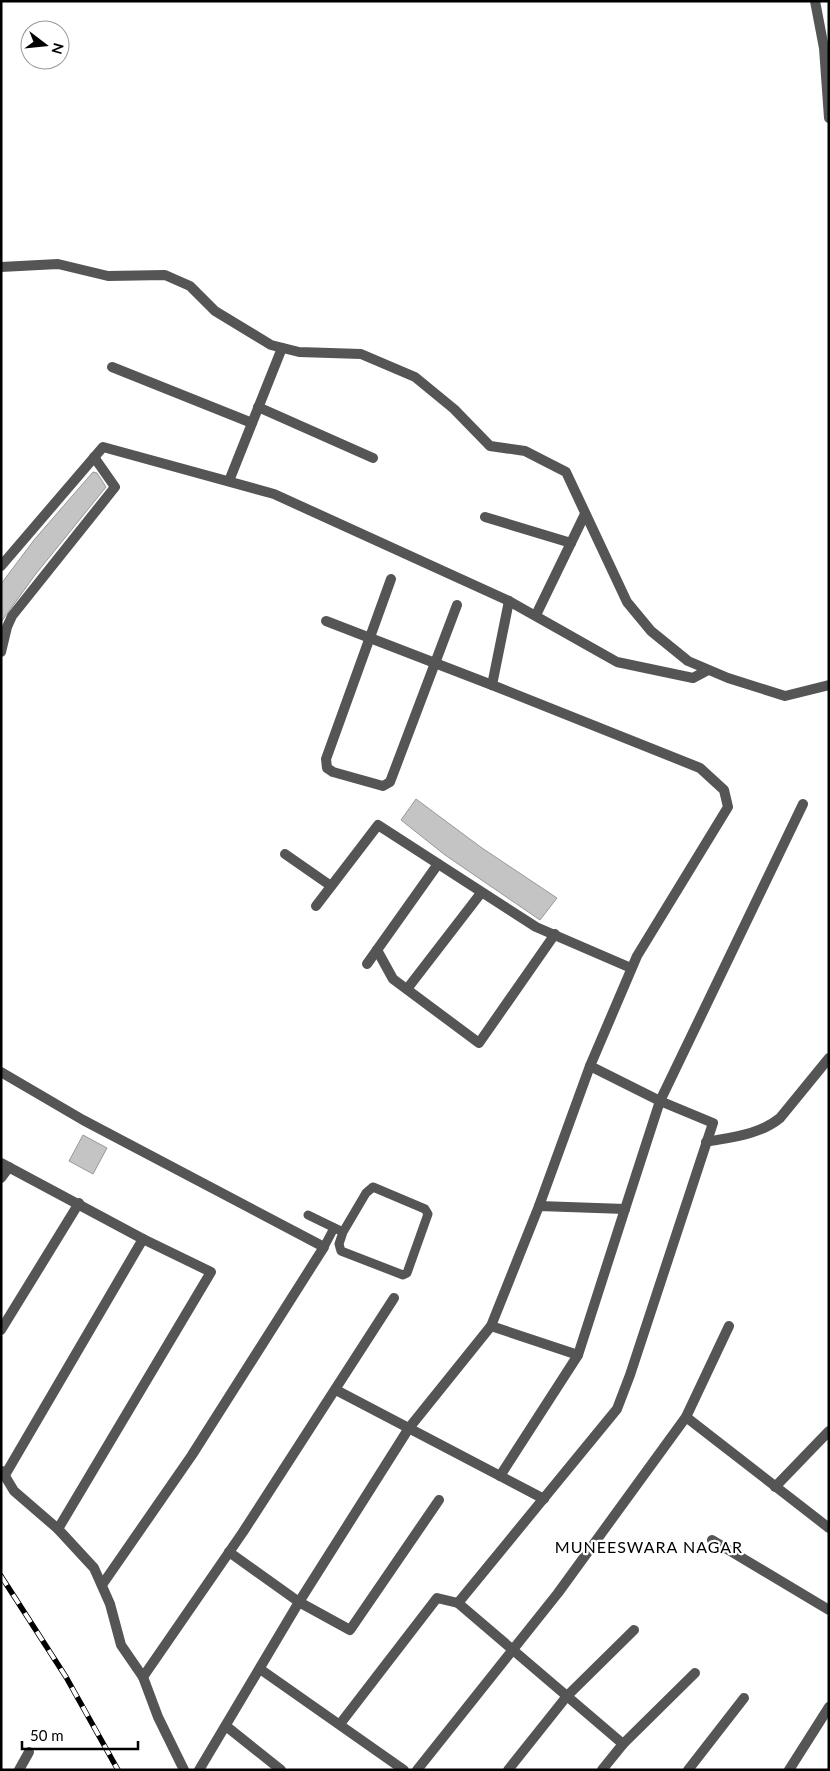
<svg xmlns="http://www.w3.org/2000/svg" width="830" height="1771" viewBox="0 0 830 1771" font-family="Lato,sans-serif">
<style>
.building{fill:#c4c4c4;stroke:#999}
.lines{fill:none;stroke-linecap:round;stroke-linejoin:round}
.lane{stroke:#555;stroke-width:9}
.street{stroke:#555;stroke-width:10}
.rail-casing{stroke:#000;stroke-width:5.5}
.rail{stroke:#fff;stroke-width:4;stroke-dasharray:11;stroke-linecap:butt}
.labels{text-anchor:middle;stroke-width:4.5;stroke-linejoin:round;paint-order:stroke}
.neighbourhood-label{font-size:16px;letter-spacing:1px;fill:#000;stroke:#fff}
</style>
<rect width="100%" height="100%" fill="#fff"/>
<g class="building">
<path d="M93,472L97,473L106,487L35,575L1,622V584L34,540Z"/>
<path d="M416,799L482,848L557,898L540,920L445,855L401,820Z"/>
<path d="M83,1135L107,1148L93,1174L69,1161Z"/>
</g>
<g class="lines">
<g class="lane">
<path d="M308,1215L343,1232L339,1244L341,1251L403,1275L407,1273L428,1214L425,1209L373,1187L366,1193L343,1232"/>
<path d="M324,1247L334,1228"/>
</g>
<g class="street">
<path d="M815,1L824,48L829,118"/>
<path d="M1,267L58,264L108,276L165,275L190,286L215,311L271,345L299,352L361,354L415,377L454,409L490,446L525,451L566,472L627,602L651,631L688,661L728,678L785,696L829,685"/>
<path d="M112,367L252,423"/>
<path d="M258,407L373,458"/>
<path d="M229,481L282,348"/>
<path d="M485,517L571,543"/>
<path d="M1,566L103,447L274,494L509,601L617,662L693,678L708,670"/>
<path d="M391,579L326,759L327,768L333,772L383,786L390,782L457,605"/>
<path d="M509,601L492,685L700,768L724,790L728,807L637,956L590,1066L660,1101L713,1123L630,1375L617,1409L458,1603L623,1744L602,1770"/>
<path d="M536,615L585,514"/>
<path d="M326,621L492,685"/>
<path d="M1,652L7,627L12,616L115,487L94,457"/>
<path d="M285,854L331,886"/>
<path d="M316,906L378,825L536,927L631,968"/>
<path d="M377,950L393,979L479,1043L555,934"/>
<path d="M367,964L438,864"/>
<path d="M407,989L481,893"/>
<path d="M1,1072L83,1120L324,1247L192,1455L102,1585"/>
<path d="M706,1142C732,1137 759,1135 780,1118L829,1058"/>
<path d="M1,1163L143,1239L5,1475"/>
<path d="M1,1178L9,1167"/>
<path d="M539,1206L590,1066"/>
<path d="M491,1326L578,1355L625,1209"/>
<path d="M1,1330L79,1203"/>
<path d="M336,1390L544,1499"/>
<path d="M686,1417L829,1528"/>
<path d="M2,1471L14,1491L58,1529L94,1568L110,1604L121,1645L143,1677L158,1717L184,1770"/>
<path d="M500,1476L578,1355"/>
<path d="M775,1487L829,1431"/>
<path d="M58,1529L211,1272L143,1239"/>
<path d="M712,1540L829,1610"/>
<path d="M229,1552L299,1602L350,1630L439,1500"/>
<path d="M260,1669L404,1770"/>
<path d="M143,1677L243,1532L394,1298"/>
<path d="M340,1724L437,1598L458,1603"/>
<path d="M226,1726L281,1770"/>
<path d="M623,1744L695,1673"/>
<path d="M19,1770L29,1752"/>
<path d="M199,1770L299,1602L409,1428L491,1326L539,1206L625,1209L660,1101L803,804"/>
<path d="M417,1770L558,1593L686,1417L729,1326"/>
<path d="M508,1770L567,1696L634,1630"/>
<path d="M688,1770L744,1698"/>
<path d="M789,1770L829,1707"/>
</g>
<g class="rail-casing">
<path id="rail" d="M1,1576L66,1677L118,1770"/>
</g>
<use href="#rail" class="rail"/>
</g>
<g class="labels">
<g class="neighbourhood-label">
<text x="649" y="1553">MUNEESWARA NAGAR</text>
</g>
</g>
<rect width="830" height="1771" fill="none" stroke="#000000" stroke-width="5"/>
<g transform="translate(45 45) rotate(106)"><circle r="24" fill="#ffffff" stroke="#999999"/>
<path d="M0-4L9 19L0 12L-9 19Z" fill="#000000"/>
<text y="-8" font-size="14" font-weight="bold" text-anchor="middle" fill="#000000">N</text>
</g>
<path d="M22 1741v8h116v-8" fill="none" stroke="#000000" stroke-width="2.5"/>
<text x="30" y="1741" font-size="15" fill="#000000" stroke="#ffffff" stroke-width="4" paint-order="stroke">50 m</text>
</svg>
